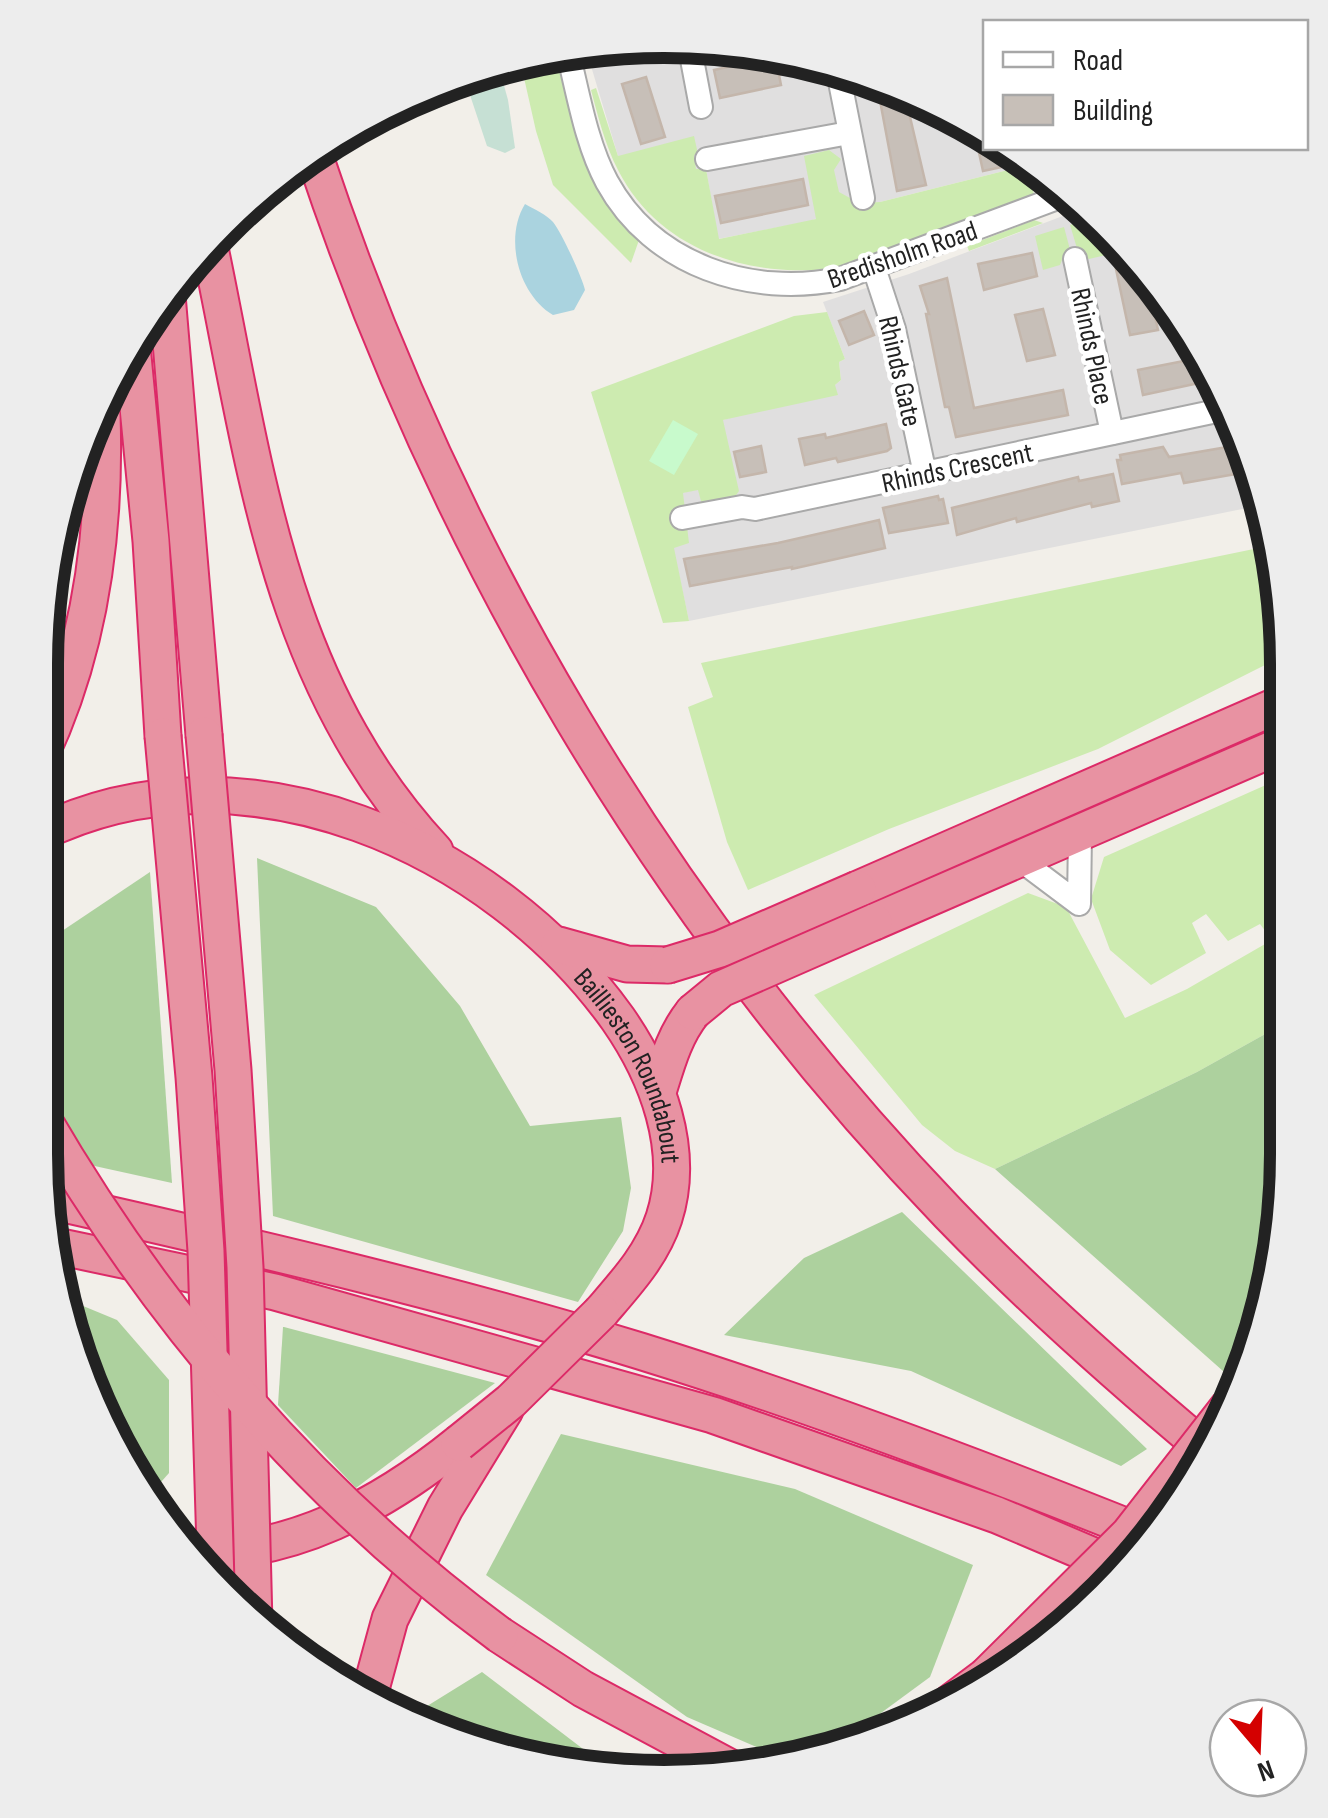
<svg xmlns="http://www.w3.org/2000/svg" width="1328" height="1818" viewBox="0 0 1328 1818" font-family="'Sofia Sans Condensed',sans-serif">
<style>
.residential{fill:#e0dfdf}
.grass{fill:#cdebb0}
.forest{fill:#add19e}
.wetland{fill:#c6e0d4}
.park{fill:#c8facc}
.water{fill:#aad3df}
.building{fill:#c7bfb8;stroke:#c4b6ab;stroke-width:2.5}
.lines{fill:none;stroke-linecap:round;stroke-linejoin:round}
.minor-casing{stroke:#a9a9a9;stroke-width:26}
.highway-casing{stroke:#dc2a67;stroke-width:39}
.minor{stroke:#fff;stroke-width:22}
.highway{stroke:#e892a2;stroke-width:35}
.highway-bridge-casing{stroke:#dc2a67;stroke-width:39;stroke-linecap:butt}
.highway-bridge{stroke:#e892a2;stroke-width:35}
.labels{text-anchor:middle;stroke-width:9;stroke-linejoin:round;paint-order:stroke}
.street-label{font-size:28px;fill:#222;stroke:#fff}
.rim{fill:none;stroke:#222;stroke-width:12}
</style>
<rect width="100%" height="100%" fill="#f2efe9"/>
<g class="residential">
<path d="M745,45L975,123L985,132L986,148H1003L1024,166L880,202L859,203L810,221L718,239L706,169L696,170L693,155L698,154L618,156L588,56Z"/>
<path d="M1076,211L1159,284L1240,425L1262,505L689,621L673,547L685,524L682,493L699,489L702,504L723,420L835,385L841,380L839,362L845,359L823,302L909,274Z"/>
</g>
<g class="grass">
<path d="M556,58C575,132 582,183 639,240L631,263L553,185L536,131L520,60Z"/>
<path d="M596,88L618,156L694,136L698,154L694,155L696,169H706L719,239L816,219L804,156L829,150L841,159L834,170L839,192L859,203L880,202L1024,166L1036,176L1030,182L1034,194L835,268C751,279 659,251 618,170C605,145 598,116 591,90Z"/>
<path d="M1085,219L1101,233L1106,255L1089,259L1079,255L1070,225Z"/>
<path d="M1034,220L1043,223L969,251L967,246Z"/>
<path d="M1064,227L1072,257L1062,260L1060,265L1043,270L1035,236Z"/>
<path d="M827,312L845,359L839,362L841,380L835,385L838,395L723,420L739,491L734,498L702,505L698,490L683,493L689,543L674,548L689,621L663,623L591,392L794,316Z"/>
<path d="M1273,545L1283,582V656L1098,749L889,829L748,890L727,842L688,707L713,697L701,663Z"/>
<path d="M1284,777L1285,1023L1197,1072L995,1169L955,1151L922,1125L814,995L1028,893L1066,907L1125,1018L1187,989L1272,940L1260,924L1228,941L1206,914L1192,923L1206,953L1151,985L1110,950L1091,899L1104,857Z"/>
</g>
<g class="forest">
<path d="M257,858L376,907L460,1006L530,1126L621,1117L631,1188L623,1231L578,1302L273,1216Z"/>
<path d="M150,872L172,1183L40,1154V952L62,931Z"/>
<path d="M1285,1023C1286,1125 1299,1298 1232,1379L995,1169L1197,1072Z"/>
<path d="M902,1212L1147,1449L1121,1466L911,1371L724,1335L804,1258Z"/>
<path d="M59,1296L117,1320L169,1380V1473L145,1500L61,1316Z"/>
<path d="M283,1327H284L495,1383L356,1488L278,1405Z"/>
<path d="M561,1434L795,1489L973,1565L930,1677L832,1749L789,1761L687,1717L486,1575Z"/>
<path d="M482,1672L608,1768L616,1773H582L410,1720L411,1716Z"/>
</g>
<path class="wetland" d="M498,64L508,100L515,148L505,153L487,146L465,80Z"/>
<path class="park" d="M673,420L698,434L674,475L649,461Z"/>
<path class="water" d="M525,204C534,209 547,215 553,222C562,233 582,277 585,290L574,310L553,315C518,294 504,238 525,204Z"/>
<g class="building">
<path d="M778,56L813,68L779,75L781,85L720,98L714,70Z"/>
<path d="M646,77L665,137L641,144L622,84Z"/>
<path d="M878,90L906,100L926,185L897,191Z"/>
<path d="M978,148H1003L1009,153L1011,165L983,171Z"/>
<path d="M803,179L808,205L721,223L715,196Z"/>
<path d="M1110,241L1145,272L1158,330L1130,335Z"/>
<path d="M1032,253L1037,276L984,290L978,264Z"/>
<path d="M947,278L974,408L1063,390L1068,415L956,437L949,407H945L926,314H929L920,286Z"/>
<path d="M1043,309L1055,355L1027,361L1015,315Z"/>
<path d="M864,311L874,335L849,345L839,321Z"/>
<path d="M1194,359L1199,383L1143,395L1138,370Z"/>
<path d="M886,424L891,448L887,451L838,462L836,458L805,465L799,439L825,434L826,438Z"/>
<path d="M1245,444L1253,471L1184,483L1181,473L1122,484L1117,460H1121L1120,455L1163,447L1169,457Z"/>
<path d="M761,446L766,472L740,477L734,452Z"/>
<path d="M1113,474L1119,501L1092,507L1091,503L1017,522L1016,518L957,535L952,508L1078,477L1079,481Z"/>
<path d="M938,496L939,500L943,499L948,523L889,533L883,508Z"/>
<path d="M879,520L885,548L792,569V567L690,586L684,559L778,543Z"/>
</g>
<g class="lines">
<g class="minor-casing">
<g id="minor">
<path d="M690,49L701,107"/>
<path d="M569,57C579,98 587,145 607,182C653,266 751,297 840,279L1060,197"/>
<path d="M839,77L863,198"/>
<path d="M707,159L849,133"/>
<path d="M1075,259L1112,433"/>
<path d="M874,268L894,329L925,474"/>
<path d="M682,518L742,507L755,509L1231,408"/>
<path d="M1019,859L1079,904L1080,834"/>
</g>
</g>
<g class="highway-casing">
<g id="highway">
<path d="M314,154C445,548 661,914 949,1214C1031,1299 1119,1377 1210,1453"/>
<path d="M210,248C255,464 278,683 435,851"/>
<path d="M167,295L204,735"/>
<path d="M132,346L151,541L163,736"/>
<path d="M40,756C90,650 106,530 102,414"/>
<path id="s1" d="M40,833C243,733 494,845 618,1019C657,1075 686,1150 664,1218C652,1255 626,1283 601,1312"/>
<path d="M858,889L1283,703"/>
<path d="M874,922L1284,744"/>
<path d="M559,945L627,964L668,965"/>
<path d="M658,1092C667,1063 674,1036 693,1012"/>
<path d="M46,1200C245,1245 444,1291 640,1351C811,1404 978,1467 1145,1534"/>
<path d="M52,1245L275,1292L713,1415L997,1515L1117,1566"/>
<path d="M190,1552C292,1554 381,1506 459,1443"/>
<path d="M500,1635L583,1689L740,1773"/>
<path d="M368,1700L390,1619L445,1508L505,1410"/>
<path d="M950,1703L986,1676"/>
</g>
</g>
<use href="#minor" class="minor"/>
<use href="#highway" class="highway"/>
<g class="highway-bridge-casing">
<g id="highway-bridge">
<path d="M204,735L233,1070L245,1267L254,1624"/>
<path d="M163,736L194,1077L206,1251L216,1581"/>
<path d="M668,965L720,949L858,889"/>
<path d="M693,1012L721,989L874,922"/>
<path d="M40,1114C157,1316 311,1496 500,1635"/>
<path d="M459,1443L511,1401L601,1312"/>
<path d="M986,1676L1129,1534L1229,1406"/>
</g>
</g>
<use href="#highway-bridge" class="highway-bridge"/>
</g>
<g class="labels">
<g class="street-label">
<text transform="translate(902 254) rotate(-19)" y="10">Bredisholm Road</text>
<text transform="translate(1093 346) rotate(78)" y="10">Rhinds Place</text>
<text transform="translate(901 371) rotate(77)" y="10">Rhinds Gate</text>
<text transform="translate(957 467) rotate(-12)" y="10">Rhinds Crescent</text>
<text dy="10" stroke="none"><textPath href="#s1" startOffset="705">Baillieston Roundabout</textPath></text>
</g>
</g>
<path d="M0 0H1328V1818H0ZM664 58H664A606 606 0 0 1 1270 664V1154A606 606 0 0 1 664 1760H664A606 606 0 0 1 58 1154V664A606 606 0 0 1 664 58Z" fill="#ededed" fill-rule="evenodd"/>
<path class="rim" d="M664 58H664A606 606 0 0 1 1270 664V1154A606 606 0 0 1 664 1760H664A606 606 0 0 1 58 1154V664A606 606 0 0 1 664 58Z"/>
<rect x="983" y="20" width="325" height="130" fill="#ffffff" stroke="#a7a7a7" stroke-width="2.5"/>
<rect x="1003" y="52" width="50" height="15" fill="#ffffff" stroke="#a7a7a7" stroke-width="2.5"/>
<text x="1073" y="70" font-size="30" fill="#222222">Road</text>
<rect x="1003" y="95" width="50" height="30" fill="#c7bfb8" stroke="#a7a7a7" stroke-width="2.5"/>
<text x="1073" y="120" font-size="30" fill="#222222">Building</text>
<g transform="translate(1258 1748) rotate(161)"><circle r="48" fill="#ffffff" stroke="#a7a7a7" stroke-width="2.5"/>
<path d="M0-8L18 38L0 25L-18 38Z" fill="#d40000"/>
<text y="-15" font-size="28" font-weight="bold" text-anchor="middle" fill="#222222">N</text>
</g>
</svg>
